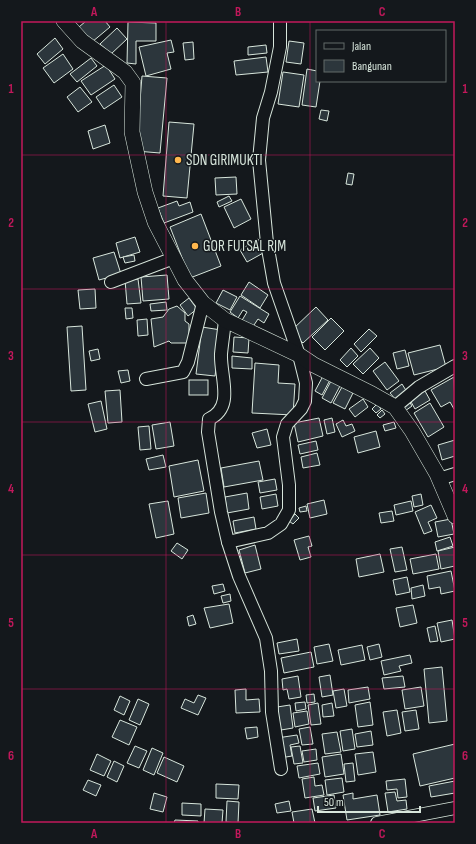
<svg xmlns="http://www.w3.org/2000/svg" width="476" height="844" viewBox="0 0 476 844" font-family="'Sofia Sans Condensed',sans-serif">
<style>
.building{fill:#2c363c;stroke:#d8e6dc}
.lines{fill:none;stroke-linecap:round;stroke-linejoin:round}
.minor-casing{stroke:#d8e6dc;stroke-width:14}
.tertiary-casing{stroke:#d8e6dc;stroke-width:16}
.minor{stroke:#14181c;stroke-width:12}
.tertiary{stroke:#14181c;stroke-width:15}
.grid{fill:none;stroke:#c2185b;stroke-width:1;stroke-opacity:0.55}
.poi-dot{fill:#ffb74d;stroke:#14181c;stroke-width:1.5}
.labels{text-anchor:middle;stroke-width:3;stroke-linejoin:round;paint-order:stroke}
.poi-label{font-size:15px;fill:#d8e6dc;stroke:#14181c;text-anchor:start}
.neatline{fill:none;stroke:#c2185b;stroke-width:1.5}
.grid-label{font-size:13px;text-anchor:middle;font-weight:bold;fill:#c2185b}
</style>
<rect width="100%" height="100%" fill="#14181c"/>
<g class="building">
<path d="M86,21H105L110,27L92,42L79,27Z"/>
<path d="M128,22L156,23V41H136V64L127,63Z"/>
<path d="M117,28L127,39L111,54L100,44Z"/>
<path d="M55,38L63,49L45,64L37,54Z"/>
<path d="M171,40L174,52L167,53L171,69L146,76L139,47Z"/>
<path d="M289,41L304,43L301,64L286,62Z"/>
<path d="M193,42L194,59L185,60L183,43Z"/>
<path d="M266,45L267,53L248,55V47Z"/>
<path d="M63,54L73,69L54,83L43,68Z"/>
<path d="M266,57L268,72L236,75L234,61Z"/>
<path d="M91,58L97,66L77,82L70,74Z"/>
<path d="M106,65L115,79L91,95L81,81Z"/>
<path d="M307,69L317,71V81H320L316,107L302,105Z"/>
<path d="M283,72L304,75L299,107L278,104Z"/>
<path d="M142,76L167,78L160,153L136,151Z"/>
<path d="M114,85L122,97L104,109L96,97Z"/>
<path d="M80,87L92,102L78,112L67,97Z"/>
<path d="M321,110L329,111L327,121L319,119Z"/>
<path d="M169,122L194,124L187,198L163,196Z"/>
<path d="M105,125L110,143L93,149L88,131Z"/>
<path d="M348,173L354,174L352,185L346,184Z"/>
<path d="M236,177L237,194L216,195L215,178Z"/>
<path d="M229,196L232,201L219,207L217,202Z"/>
<path d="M241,199L251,219L234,228L224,207Z"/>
<path d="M177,201L179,206L190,202L193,212L164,223L158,208Z"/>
<path d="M201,214L221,266L190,278L170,227Z"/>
<path d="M135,237L140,252L120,258L116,243Z"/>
<path d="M258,239L265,252L247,262L240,250Z"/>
<path d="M114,252L121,274L99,280L93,258Z"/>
<path d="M134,255L135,261L125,263L123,257Z"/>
<path d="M167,275L169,299L143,301L141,277Z"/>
<path d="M138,279L141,303L127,304L125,280Z"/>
<path d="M249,282L268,295L260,308L241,295Z"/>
<path d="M95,289L96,308L80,309L78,290Z"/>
<path d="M223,290L237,297L230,310L216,303Z"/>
<path d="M240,296L269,314L264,323L258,319L252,328L241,322L247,312L243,310L238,318L230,312Z"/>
<path d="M189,298L197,309L188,316L180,305Z"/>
<path d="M166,302L167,310L151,311L150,304Z"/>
<path d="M177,306L185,313V321L189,324V343H171L169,341L154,347L151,319L163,317L169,309Z"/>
<path d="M316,307L328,320L303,343L291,331Z"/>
<path d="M125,308H132L133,318L126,319Z"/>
<path d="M331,318L344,331L325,350L312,337Z"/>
<path d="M147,319L148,335L138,336L137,320Z"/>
<path d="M82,326L86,390L71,391L67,327Z"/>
<path d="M202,327L221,330L215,376L196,374Z"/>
<path d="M369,329L377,336L361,352L354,344Z"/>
<path d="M234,337L249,338L248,353L233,352Z"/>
<path d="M440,345L446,367L414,375L408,353Z"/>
<path d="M351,348L358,356L347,367L340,360Z"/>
<path d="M370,348L379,358L363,374L353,364Z"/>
<path d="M98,349L100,359L91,361L89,351Z"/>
<path d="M405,350L409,366L397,369L393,353Z"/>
<path d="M232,356L252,358V369L232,368Z"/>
<path d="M385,362L399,381L387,390L373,371Z"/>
<path d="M255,363L279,365L278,383L295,384L293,415L252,413Z"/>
<path d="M128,370L130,381L121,383L118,371Z"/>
<path d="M323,376L330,380L322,395L315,391Z"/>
<path d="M454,377L455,408L454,409L450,402L441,407L431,390Z"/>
<rect x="189" y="380" width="19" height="15"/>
<path d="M331,381L340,386L331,403L322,398Z"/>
<path d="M402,384L407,392L396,400L390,393Z"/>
<path d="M342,387L353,393L345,409L333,403Z"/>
<path d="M120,390L122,422L108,423L105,391Z"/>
<path d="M425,391L430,400L415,409L410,400Z"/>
<path d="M363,399L368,407L355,417L349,409Z"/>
<path d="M101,401L107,429L95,432L88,404Z"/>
<path d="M409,401L412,406L405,411L402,405Z"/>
<path d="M430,403L444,427L428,437L414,413Z"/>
<path d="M377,404L381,409L376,413L372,409Z"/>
<path d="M382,410L385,414L380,418L377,415Z"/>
<path d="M319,418L323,436L298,442L294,423Z"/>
<path d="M332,418L335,432L327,434L324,420Z"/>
<path d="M343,420L346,426L352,424L355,431L342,437L336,424Z"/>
<path d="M170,422L174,446L156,449L152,425Z"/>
<path d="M394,422L396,428L385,431L383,425Z"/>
<path d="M149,426L151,449L140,450L138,427Z"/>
<path d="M267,429L271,445L257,448L252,433Z"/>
<path d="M376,431L380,447L358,453L354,437Z"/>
<path d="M455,440V456L442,460L438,445Z"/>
<path d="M316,441L318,450L300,454L298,445Z"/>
<path d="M317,453L320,465L303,468L301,457Z"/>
<path d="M163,455L166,467L149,470L146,459Z"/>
<path d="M198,460L204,491L174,497L169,466Z"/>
<path d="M259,461L263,480L224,487L221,468Z"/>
<path d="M275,479L277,490L260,493L258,482Z"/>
<path d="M206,493L209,513L181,518L178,498Z"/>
<path d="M247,493L249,509L227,513L225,497Z"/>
<path d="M276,494L278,506L262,509L260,497Z"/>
<path d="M421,494L423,505L414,507L412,496Z"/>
<path d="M324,500L327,514L310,518L307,504Z"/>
<path d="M168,501L174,534L156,538L149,504Z"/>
<path d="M411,501L413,511L396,515L394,505Z"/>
<path d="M431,505L437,518L428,522L432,531L424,534L415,512Z"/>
<path d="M306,506L307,511L300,512L299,508Z"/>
<path d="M392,511L394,521L381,523L379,513Z"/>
<path d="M295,514L299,518L293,524L289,521Z"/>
<path d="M254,517L256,529L235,533L233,521Z"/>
<path d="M451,519L454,534L438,537L435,522Z"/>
<path d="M309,536L312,546L308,547L311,557L300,560L294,540Z"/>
<path d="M450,537L453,546L437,551L435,542Z"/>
<path d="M177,543L188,550L182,559L171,551Z"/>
<path d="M255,545L261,569L245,573L239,550Z"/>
<path d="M402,547L407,570L395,572L390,549Z"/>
<path d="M455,547V566L441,569L438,551Z"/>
<path d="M380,554L384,572L359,577L356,559Z"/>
<path d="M436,554L439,569L413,574L410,559Z"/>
<path d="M451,571L455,591L441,594L440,587L429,589L427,576Z"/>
<path d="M407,577L410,592L396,595L393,580Z"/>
<path d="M223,584L225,591L214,594L212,586Z"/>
<path d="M423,585L425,596L412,599L411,588Z"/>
<path d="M230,594L231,601L223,603L221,596Z"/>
<path d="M229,604L233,623L210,628L204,608Z"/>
<path d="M413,605L417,623L400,627L396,608Z"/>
<path d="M193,615L196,624L189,626L187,617Z"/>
<path d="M452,620L455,639L441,642L437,623Z"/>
<path d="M435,626L438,641L430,642L427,628Z"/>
<path d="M297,639L299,651L279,654L277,643Z"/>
<path d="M329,644L333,661L317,664L314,647Z"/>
<path d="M379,644L382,657L370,660L367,647Z"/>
<path d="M362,645L365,660L341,665L338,650Z"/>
<path d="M311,652L314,667L284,673L281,658Z"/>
<path d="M410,655L412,663L399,666L401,671L384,675L381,661Z"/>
<path d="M442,667L447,721L429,723L424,669Z"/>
<path d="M330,675L333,695L322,697L319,677Z"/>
<path d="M298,676L301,697L289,699L287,689L283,690L282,679Z"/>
<path d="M403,676L405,687L384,689L382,678Z"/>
<path d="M368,687L370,699L349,703L348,690Z"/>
<path d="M421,687L424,706L405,709L402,690Z"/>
<path d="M246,689V700L259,699L260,712L236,713L235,690Z"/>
<path d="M344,689L347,706L336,708L333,691Z"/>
<path d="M314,694L315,702L307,703L306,695Z"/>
<path d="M198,695L206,698L198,715L181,708L185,699L194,703Z"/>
<path d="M120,696L130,701L124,715L114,710Z"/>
<path d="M138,699L149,704L140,725L129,720Z"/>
<path d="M305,702L306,709L296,711L295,703Z"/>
<path d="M370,702L373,725L358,727L355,705Z"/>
<path d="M318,703L321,724L311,725L308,705Z"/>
<path d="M332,703L334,716L323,717L322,705Z"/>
<path d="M290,705L293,728L281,730L277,707Z"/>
<path d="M397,710L401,733L387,736L383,712Z"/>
<path d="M416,710L419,729L405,731L402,712Z"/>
<path d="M307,711L309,724L295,727L293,713Z"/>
<path d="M120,720L137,727L129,745L112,737Z"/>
<path d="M257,727L258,737L247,739L245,728Z"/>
<path d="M310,727L313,744L302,745L299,729Z"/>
<path d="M352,729L355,749L343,751L340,731Z"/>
<path d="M371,731L373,745L357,747L355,734Z"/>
<path d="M337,732L341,752L325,754L322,734Z"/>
<path d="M297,735L299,743L290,745L292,756L280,758L277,738Z"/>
<path d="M455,744V778L420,786L413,754Z"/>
<path d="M135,746L147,751L139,768L127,763Z"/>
<path d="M300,746L303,763L294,764L291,747Z"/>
<path d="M152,748L163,753L154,775L143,770Z"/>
<path d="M316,749L317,760L304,762L302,751Z"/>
<path d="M373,752L376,772L358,775L355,754Z"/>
<path d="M97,754L111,761L104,776L90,770Z"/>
<path d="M341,754L344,774L325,777L322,757Z"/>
<path d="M164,757L184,766L177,782L157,773Z"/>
<path d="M114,761L124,766L117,782L107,777Z"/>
<path d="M318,763L320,774L299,778L297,766Z"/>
<path d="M353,763L355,781L346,782L344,764Z"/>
<path d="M314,777L315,786L322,785L324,795L305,798L302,779Z"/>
<path d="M342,778L344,792L327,795L325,780Z"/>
<path d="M405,779L407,797L398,798L397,789L387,790L386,781Z"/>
<path d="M88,780L101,785L96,796L83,790Z"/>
<path d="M455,781V793L431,797L429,786Z"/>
<path d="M216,784L239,785L238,799L216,798Z"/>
<path d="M395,792L397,801L406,800L407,809L388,812L385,793Z"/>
<path d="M154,793L167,797L163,812L150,809Z"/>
<path d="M353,793V799L377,795L380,815L347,820L343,795Z"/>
<path d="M334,795L336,808L315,811L313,798Z"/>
<path d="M227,801L239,802L238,823L226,822Z"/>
<path d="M289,801L291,811L277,813L275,804Z"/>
<path d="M182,803L201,804V816L182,815Z"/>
<path d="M205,809L223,810L222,823H204Z"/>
<path d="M312,809L315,823H294L292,812Z"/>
<path d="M175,820L198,821V823H174Z"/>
</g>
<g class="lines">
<g class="minor-casing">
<g id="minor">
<path d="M111,282L174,258"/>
<path d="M225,320C224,331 222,343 221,354C220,377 235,407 209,419L208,432L221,512L228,542L239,576L266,638L271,671L272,712L281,769"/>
<path d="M146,379L183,372L188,362L203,303"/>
<path d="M395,407L419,387L455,366"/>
<path d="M439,479L455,474"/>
<path d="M228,542L268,533L281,524L289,510V485L283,437L287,424L301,409L305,401L306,383L299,355L274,283L267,243L259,160L263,118L271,92L280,47V21"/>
<path d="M377,823L455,808"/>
</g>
</g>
<g class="tertiary-casing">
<path id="tertiary" d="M64,21L82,41L125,72L133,83L132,132L145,192L155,222L185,280L203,303L225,320L299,355L314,365L372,394L395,407L412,431L437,474L455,516"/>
</g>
<use href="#minor" class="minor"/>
<use href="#tertiary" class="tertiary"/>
</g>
<path class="grid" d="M166,21V823M310,21V823M21,155H455M21,289H455M21,422H455M21,555H455M21,689H455"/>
<g class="poi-dot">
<circle cx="178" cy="160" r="4"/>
<circle cx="195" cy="246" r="4"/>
</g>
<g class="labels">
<g class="poi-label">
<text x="186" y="165">SDN GIRIMUKTI</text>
<text x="203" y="251">GOR FUTSAL RJM</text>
</g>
</g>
<rect width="476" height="844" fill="none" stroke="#14181c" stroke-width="44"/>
<rect x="316" y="30" width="130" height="52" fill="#14181c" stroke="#626a69"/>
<rect x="324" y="43" width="20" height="6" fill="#14181c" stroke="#626a69"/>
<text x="352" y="50" font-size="12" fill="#d8e6dc">Jalan</text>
<rect x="324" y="60" width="20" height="12" fill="#2c363c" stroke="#626a69"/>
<text x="352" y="70" font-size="12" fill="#d8e6dc">Bangunan</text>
<path d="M318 806v6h102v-6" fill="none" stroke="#d8e6dc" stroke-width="2"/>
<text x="324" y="806" font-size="12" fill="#d8e6dc" stroke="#14181c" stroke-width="3" paint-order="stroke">50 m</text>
<rect x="22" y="22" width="432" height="800" class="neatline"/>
<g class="grid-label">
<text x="94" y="16">A</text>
<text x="238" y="16">B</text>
<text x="382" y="16">C</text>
<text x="11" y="93">1</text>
<text x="465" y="93">1</text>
<text x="11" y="227">2</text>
<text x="465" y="227">2</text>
<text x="11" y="360">3</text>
<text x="465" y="360">3</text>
<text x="11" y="493">4</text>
<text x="465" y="493">4</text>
<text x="11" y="627">5</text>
<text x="465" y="627">5</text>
<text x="11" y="760">6</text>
<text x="465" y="760">6</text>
<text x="94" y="838">A</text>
<text x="238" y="838">B</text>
<text x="382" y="838">C</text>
</g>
</svg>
